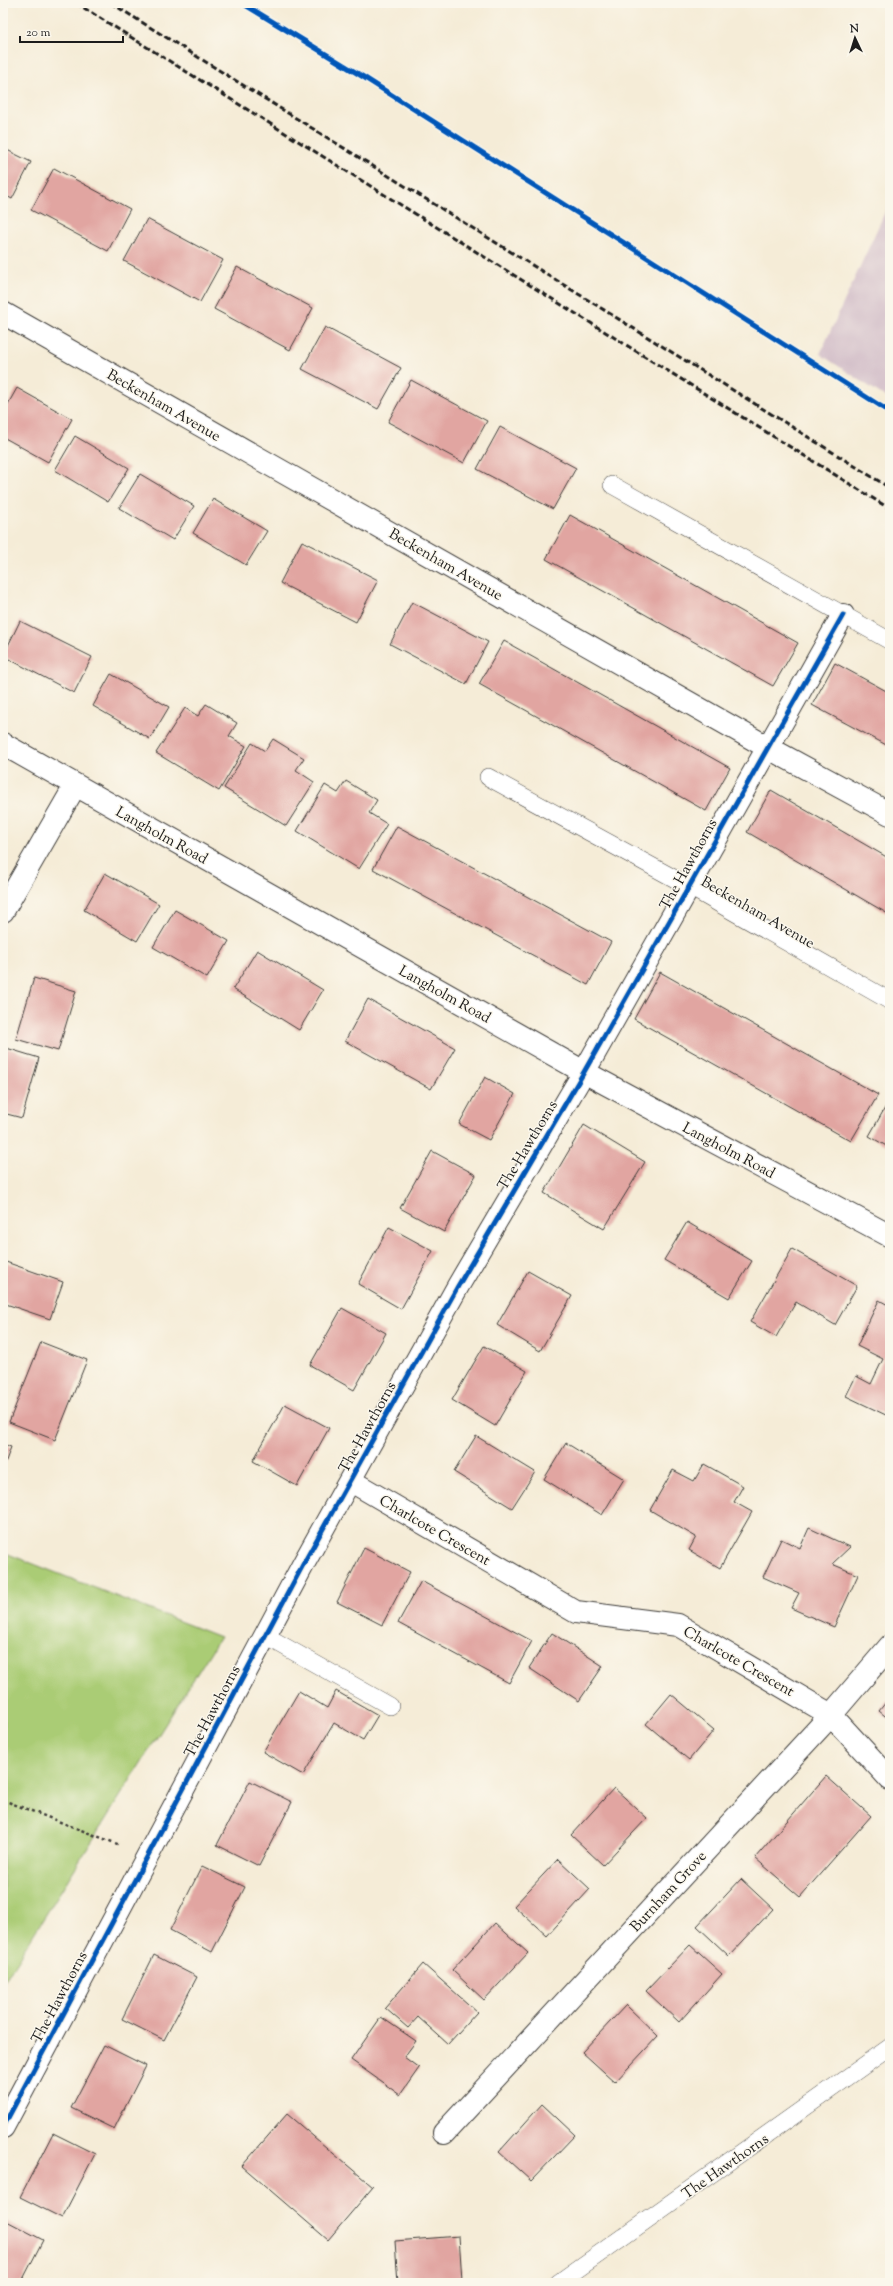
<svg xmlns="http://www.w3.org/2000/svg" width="893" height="2286" viewBox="0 0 893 2286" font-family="'Sorts Mill Goudy',serif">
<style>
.industrial{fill:#d2bdc8}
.green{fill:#aacc75;stroke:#637448}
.building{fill:#e1a5a1}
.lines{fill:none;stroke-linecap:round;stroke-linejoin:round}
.service-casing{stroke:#3d3b38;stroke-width:18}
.minor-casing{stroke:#3d3b38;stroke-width:24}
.path{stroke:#3d3b38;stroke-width:2.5;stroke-dasharray:3 3;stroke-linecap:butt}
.service{stroke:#fff;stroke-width:17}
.minor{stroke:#fff;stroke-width:22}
.rail{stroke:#1c1c1c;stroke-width:3;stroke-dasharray:6 3;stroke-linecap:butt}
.cycleway-casing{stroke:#fbf7ec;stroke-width:8}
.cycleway{stroke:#0057b8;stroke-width:5}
.labels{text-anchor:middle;stroke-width:3;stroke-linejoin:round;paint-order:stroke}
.street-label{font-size:15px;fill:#1c1c1c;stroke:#fbf7ec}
</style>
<rect width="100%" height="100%" fill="#fbf7ec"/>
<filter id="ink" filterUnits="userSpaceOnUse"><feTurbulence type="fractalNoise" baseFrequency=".025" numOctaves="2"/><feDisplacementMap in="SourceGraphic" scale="8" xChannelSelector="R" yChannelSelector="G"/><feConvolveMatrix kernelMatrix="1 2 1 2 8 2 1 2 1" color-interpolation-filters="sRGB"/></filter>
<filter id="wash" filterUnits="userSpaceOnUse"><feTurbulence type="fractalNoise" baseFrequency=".012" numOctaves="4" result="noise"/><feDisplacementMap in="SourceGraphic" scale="16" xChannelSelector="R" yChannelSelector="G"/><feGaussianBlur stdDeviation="0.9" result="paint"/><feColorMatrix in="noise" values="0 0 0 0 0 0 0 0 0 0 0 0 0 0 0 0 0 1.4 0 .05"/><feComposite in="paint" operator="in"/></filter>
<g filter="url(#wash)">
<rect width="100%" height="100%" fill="#f5ecd7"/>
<path class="industrial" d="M890,201V400L820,354Z"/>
<path class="green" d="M3,1552L220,1637L3,1983Z"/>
<g id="blocks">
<g class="building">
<path d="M3,148L31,162L12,199L3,194Z"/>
<path d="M54,168L130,209L108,251L31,210Z"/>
<path d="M147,219L223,260L200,302L124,261Z"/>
<path d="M237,267L313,308L290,350L214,309Z"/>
<path d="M325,327L401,368L378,409L302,369Z"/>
<path d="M411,380L487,421L464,463L388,422Z"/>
<path d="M17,388L72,419L48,462L3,437V413Z"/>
<path d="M500,427L576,468L553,509L477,469Z"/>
<path d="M75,436L129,468L108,502L55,470Z"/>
<path d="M140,474L194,506L173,540L119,508Z"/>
<path d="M213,499L267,531L246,565L193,533Z"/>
<path d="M570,515L798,643L773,686L546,559Z"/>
<path d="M302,541L378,580L356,622L280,583Z"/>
<path d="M412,602L488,642L466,684L390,644Z"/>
<path d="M20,621L92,657L74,693L3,656Z"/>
<path d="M504,641L730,768L706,811L479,684Z"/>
<path d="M835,663L890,693V747L812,705Z"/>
<path d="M111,674L169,707L150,739L93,706Z"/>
<path d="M206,704L237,723L229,736L246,746L219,791L156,753L185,708L198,716Z"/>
<path d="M273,739L304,758L296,770L314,782L286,826L224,788L252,743L265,751Z"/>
<path d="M346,781L377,800L369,813L387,824L359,869L297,831L325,785L338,793Z"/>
<path d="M771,790L890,859V915L747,832Z"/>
<path d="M397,826L611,942L588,985L373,869Z"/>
<path d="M105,873L159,904L137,941L84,910Z"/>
<path d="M175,910L229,941L207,978L153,947Z"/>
<path d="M257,950L323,990L299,1030L233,989Z"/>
<path d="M660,972L878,1095L851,1141L634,1019Z"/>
<path d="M34,978L76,991L58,1051L16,1039Z"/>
<path d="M368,999L455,1048L431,1089L345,1041Z"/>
<path d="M3,1047L39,1058L22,1118L3,1113Z"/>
<path d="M485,1077L515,1094L489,1140L459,1124Z"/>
<path d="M889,1101H890V1148L869,1136Z"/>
<path d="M584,1125L645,1162L604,1229L544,1193Z"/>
<path d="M432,1151L476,1175L444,1232L400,1208Z"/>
<path d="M687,1222L752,1261L729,1298L664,1260Z"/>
<path d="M389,1227L433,1251L401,1309L358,1284Z"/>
<path d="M792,1249L857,1286L835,1325L796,1302L776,1337L750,1322Z"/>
<path d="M3,1261L63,1282L50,1319L3,1303Z"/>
<path d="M528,1271L572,1296L540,1351L497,1325Z"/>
<path d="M879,1300L890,1306V1417L846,1396L856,1376L871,1384L883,1359L857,1346Z"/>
<path d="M342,1308L386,1333L354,1390L310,1365Z"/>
<path d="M41,1342L87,1360L55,1440L9,1422Z"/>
<path d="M484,1346L527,1371L495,1426L452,1400Z"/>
<path d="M285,1404L329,1428L297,1486L253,1461Z"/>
<path d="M476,1436L535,1472L512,1508L454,1472Z"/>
<path d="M566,1443L624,1479L602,1515L544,1479Z"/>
<path d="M3,1444L11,1447L3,1469Z"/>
<path d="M704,1464L743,1486L734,1502L752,1512L720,1568L689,1550L696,1537L650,1510L673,1470L694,1481Z"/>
<path d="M809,1528L850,1547L832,1564L858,1575L834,1627L791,1608L799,1593L763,1577L781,1539L800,1548Z"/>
<path d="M364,1548L410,1572L382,1625L337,1602Z"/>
<path d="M421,1581L532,1641L509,1683L398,1623Z"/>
<path d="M552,1633L603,1666L579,1701L529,1668Z"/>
<path d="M299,1691L327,1708L336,1691L378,1715L363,1740L334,1723L303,1775L263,1752Z"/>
<path d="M671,1694L714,1730L689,1760L646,1724Z"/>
<path d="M890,1697V1720L879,1711Z"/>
<path d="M826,1776L871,1816L800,1897L755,1858Z"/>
<path d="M250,1781L292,1802L259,1866L217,1845Z"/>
<path d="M614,1788L647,1818L603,1865L571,1835Z"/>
<path d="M558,1859L590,1889L547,1936L514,1906Z"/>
<path d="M202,1866L245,1887L212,1952L170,1930Z"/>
<path d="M741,1879L773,1909L729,1956L697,1926Z"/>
<path d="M495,1923L528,1953L484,2000L452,1970Z"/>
<path d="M690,1945L722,1974L679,2022L646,1991Z"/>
<path d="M154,1955L197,1977L164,2040L122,2019Z"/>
<path d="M423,1964L477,2012L448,2044L418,2017L408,2028L385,2008Z"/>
<path d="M626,2005L658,2036L615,2082L582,2052Z"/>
<path d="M381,2017L416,2041L404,2057L419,2068L400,2095L351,2060Z"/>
<path d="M104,2045L146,2066L114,2129L71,2108Z"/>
<path d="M542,2104L575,2135L531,2181L499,2152Z"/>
<path d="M287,2114L373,2187L328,2240L242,2166Z"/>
<path d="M53,2133L95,2154L62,2218L20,2197Z"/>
<path d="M3,2219L43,2240L21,2283H3Z"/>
<path d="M459,2236L462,2280L398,2283L395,2241Z"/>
</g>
</g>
</g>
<g filter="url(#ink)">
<use href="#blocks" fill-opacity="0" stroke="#3d3b38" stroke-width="1"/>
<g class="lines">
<g class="service-casing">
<g id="service">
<path d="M612,485L890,641"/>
<path d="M488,777L690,887L890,1001"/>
<path d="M266,1636L390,1706"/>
<path d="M558,2283L890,2047"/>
</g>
</g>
<g class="minor-casing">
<g id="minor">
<path d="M3,313L767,747L890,814"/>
<path d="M3,744L584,1072L890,1236"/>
<path d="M3,911L75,786"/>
<path d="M351,1481L576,1612L678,1625L831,1715L890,1779"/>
<path d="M3,2127L305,1561L458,1286L584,1072L843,615"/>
<path d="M444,2133L831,1715L890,1646"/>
</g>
</g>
<path class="path" d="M3,1800L120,1845"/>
<use href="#service" class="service"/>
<use href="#minor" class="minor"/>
<g class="rail">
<path d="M76,3L890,509"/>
<path d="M111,3L890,488"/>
</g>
<g class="cycleway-casing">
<g id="cycleway">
<path d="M242,3L365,78L890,412"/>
<path d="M3,2127L305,1561L458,1286L584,1072L843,615"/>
</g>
</g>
<use href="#cycleway" class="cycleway"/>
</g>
</g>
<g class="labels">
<g class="street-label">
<text transform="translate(164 405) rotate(30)" y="5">Beckenham Avenue</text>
<text transform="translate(446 564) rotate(30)" y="5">Beckenham Avenue</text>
<text transform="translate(162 835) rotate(29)" y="5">Langholm Road</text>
<text transform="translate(688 864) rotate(-61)" y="5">The Hawthorns</text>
<text transform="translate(758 912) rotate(30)" y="5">Beckenham Avenue</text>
<text transform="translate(445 994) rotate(29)" y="5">Langholm Road</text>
<text transform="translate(527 1145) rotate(-59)" y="5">The Hawthorns</text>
<text transform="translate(729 1150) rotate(28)" y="5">Langholm Road</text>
<text transform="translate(367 1427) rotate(-61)" y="5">The Hawthorns</text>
<text transform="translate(435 1530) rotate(30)" y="5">Charlcote Crescent</text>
<text transform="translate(739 1661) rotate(30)" y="5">Charlcote Crescent</text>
<text transform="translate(212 1711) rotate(-62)" y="5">The Hawthorns</text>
<text transform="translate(668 1891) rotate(-47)" y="5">Burnham Grove</text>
<text transform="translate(59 1997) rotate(-62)" y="5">The Hawthorns</text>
<text transform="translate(725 2166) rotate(-35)" y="5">The Hawthorns</text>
</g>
</g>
<rect width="893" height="2286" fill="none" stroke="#fbf7ec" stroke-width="16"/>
<g transform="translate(855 38) rotate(356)" stroke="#fbf7ec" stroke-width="3" paint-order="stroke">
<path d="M0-3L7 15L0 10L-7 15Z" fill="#1c1c1c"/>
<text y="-6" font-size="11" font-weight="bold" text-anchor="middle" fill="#1c1c1c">N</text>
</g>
<path d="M20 36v6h103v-6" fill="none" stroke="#1c1c1c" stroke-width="2"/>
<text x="26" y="36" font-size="12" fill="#1c1c1c" stroke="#fbf7ec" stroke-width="3" paint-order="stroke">20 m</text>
</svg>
